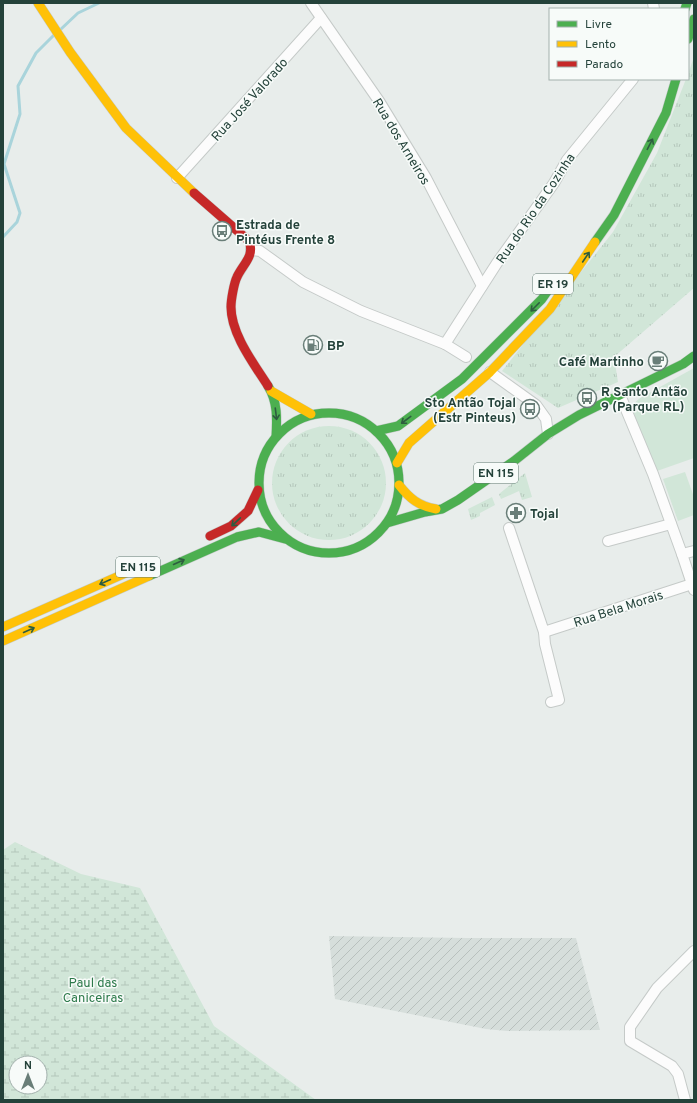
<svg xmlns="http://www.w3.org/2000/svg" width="697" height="1103" viewBox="0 0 697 1103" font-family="Overpass,sans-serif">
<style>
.industrial{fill:url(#industrial-furrows)}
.grass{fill:url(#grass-tufts)}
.wetland{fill:url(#wetland-marsh);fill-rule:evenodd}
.green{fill:#d1e6d8}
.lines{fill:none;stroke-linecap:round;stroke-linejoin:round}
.stream{stroke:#a9d4db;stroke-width:3}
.street-casing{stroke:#c5cac8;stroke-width:12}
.fast-casing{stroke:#c3cbc8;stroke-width:10}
.slow-casing{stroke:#c3cbc8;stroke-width:10}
.jam-casing{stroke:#c3cbc8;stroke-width:10}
.street{stroke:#fcfcfc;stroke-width:10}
.fast{stroke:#4caf50;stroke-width:9}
.slow{stroke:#ffc107;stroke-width:9}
.jam{stroke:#c62828;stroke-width:9}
.oneway{stroke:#2e5d40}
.labels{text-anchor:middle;stroke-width:3;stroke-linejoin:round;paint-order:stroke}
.shield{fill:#f7fbf9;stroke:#637a73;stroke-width:1}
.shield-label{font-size:12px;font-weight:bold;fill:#24423a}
.street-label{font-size:13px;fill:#24423a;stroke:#f7fbf9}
.poi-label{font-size:13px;font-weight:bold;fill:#24423a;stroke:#f7fbf9;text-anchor:start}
.park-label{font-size:13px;fill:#2d7a4b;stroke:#f7fbf9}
</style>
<defs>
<pattern id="industrial-furrows" width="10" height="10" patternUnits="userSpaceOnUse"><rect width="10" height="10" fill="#d6dedb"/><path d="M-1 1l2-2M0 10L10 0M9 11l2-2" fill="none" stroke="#b8c0bd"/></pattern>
<pattern id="grass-tufts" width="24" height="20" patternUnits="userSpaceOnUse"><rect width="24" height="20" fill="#d1e6d8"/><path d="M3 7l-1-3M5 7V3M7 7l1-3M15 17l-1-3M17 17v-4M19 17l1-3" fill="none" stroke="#b3c6ba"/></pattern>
<pattern id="wetland-marsh" width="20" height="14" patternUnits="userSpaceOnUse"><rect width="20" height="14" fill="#d1e6d8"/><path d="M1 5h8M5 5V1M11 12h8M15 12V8" fill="none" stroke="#b3c6ba"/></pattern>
</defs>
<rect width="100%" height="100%" fill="#e8edeb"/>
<path class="industrial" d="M329,936L467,938H576L600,1030L507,1031L486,1029L335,999Z"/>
<g class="grass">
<path d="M694,57V288L614,357L618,382L558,408L502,371L613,232L657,153L686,79H688V74Z"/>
<circle cx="329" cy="483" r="57"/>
<path d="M525,473L532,497L522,500L519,491L501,499L499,494Z"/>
<path d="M492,497L495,505L480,513V516L471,520L468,509Z"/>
</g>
<path class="wetland" d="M15,842L81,874L140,888L214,1026L316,1100H3V850ZM16,1063H40V1087H16Z"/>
<g class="green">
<path d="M694,368V458L657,471L633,412C633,404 635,401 642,397Z"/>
<path d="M685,472L694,497V515L678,521L663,479Z"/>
</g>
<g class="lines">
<g class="stream">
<path d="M60,30L78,13L99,3"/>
<path d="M3,237L17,222L20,213L4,164L20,114L18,86L36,53L54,35"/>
</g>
<g class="street-casing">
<g id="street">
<path d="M311,3L379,101L426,178L482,286"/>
<path d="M653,3L654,9"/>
<path d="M177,178L321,18"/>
<path d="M251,250L260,251L303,282L361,311L445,344L466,357"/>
<path d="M445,344L497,263L554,183L567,160L633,79"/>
<path d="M490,372L536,405L546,419L548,434"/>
<path d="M620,395L653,474L682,554L694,590"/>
<path d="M509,528L544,632L545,644L559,700L551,702"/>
<path d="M608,541L671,524"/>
<path d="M682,554L694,551"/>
<path d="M544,632L692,584"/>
<path d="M685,1100L678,1074L672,1066L630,1041V1027L657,988L694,951"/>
</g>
</g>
<g class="fast-casing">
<g id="fast">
<path d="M685,9L687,3"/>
<path d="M688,39L694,19"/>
<path d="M595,242L614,215L666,113L676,79"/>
<path d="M268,386C278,402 277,420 276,437"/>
<circle cx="329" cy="483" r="70"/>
<path d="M376,431L398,426L462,379L542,299L556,279"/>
<path d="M387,523L425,512L442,509L458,500L514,461L548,434L579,415L683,364L694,356"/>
<path d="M149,576L237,537L259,532L285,539"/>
</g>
</g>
<g class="slow-casing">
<g id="slow">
<path d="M38,3L70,52L126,128L194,193"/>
<path d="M271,391L311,414"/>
<path d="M397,463L409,443L490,372L550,309L595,242"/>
<path d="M399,485C410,499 419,506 436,509"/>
<path d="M3,627L128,572"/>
<path d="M3,641L149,576"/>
</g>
</g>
<g class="jam-casing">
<g id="jam">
<path d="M194,193L249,241C255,256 243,264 237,277C234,283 231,300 231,307C231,334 254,364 268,386"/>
<path d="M210,536L231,526L248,511L258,490"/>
</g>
</g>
<use href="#street" class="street"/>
<use href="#fast" class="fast"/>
<use href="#slow" class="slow"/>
<use href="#jam" class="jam"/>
</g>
<defs><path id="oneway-shaft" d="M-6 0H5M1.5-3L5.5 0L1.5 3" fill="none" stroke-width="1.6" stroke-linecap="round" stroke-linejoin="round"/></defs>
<g class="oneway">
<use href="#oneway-shaft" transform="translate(650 144) rotate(-63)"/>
<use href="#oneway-shaft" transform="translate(586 257) rotate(-56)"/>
<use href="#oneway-shaft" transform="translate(535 307) rotate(135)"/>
<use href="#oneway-shaft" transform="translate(276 414) rotate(83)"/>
<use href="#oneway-shaft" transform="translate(406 420) rotate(143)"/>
<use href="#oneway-shaft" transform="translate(236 522) rotate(137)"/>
<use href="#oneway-shaft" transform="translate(179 562) rotate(-24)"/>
<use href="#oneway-shaft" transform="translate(105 582) rotate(156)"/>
<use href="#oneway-shaft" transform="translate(29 630) rotate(-24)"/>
</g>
<defs>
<g id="bus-ring" transform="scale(1)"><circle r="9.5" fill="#f7fbf9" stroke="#697e78" stroke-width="1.5"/><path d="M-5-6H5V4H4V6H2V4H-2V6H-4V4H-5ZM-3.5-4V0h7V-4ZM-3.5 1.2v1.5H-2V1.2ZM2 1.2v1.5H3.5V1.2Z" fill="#697e78"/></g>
<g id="fuel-ring" transform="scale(1)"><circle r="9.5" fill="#f7fbf9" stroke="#697e78" stroke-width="1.5"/><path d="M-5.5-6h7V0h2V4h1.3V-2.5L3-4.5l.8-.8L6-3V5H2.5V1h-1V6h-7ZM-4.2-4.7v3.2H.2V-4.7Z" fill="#697e78"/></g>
<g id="cafe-ring" transform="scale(1)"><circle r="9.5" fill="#f7fbf9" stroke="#697e78" stroke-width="1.5"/><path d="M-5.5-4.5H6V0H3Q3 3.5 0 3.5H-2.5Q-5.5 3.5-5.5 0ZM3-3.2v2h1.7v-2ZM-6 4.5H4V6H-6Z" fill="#697e78"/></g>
<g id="pharmacy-ring" transform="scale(1)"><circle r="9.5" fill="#f7fbf9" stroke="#697e78" stroke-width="1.5"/><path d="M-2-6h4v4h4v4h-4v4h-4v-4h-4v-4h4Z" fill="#697e78"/></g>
</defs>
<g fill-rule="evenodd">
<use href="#bus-ring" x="222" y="231"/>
<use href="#fuel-ring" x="313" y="345"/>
<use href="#cafe-ring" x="658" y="361"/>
<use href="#bus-ring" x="587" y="398"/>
<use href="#bus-ring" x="530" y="409"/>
<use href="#pharmacy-ring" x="516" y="513"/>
</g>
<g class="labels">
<g class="shield">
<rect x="533" y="274" width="40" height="20" rx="3"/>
<rect x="474" y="463" width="44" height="20" rx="3"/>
<rect x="116" y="557" width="44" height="20" rx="3"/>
</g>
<g class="shield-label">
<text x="553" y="288">ER 19</text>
<text x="496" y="477">EN 115</text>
<text x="138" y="571">EN 115</text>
</g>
<g class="street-label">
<text transform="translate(249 99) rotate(-48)" y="5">Rua José Valorado</text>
<text transform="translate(402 141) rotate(59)" y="5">Rua dos Arneiros</text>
<text transform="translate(535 208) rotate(-56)" y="5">Rua do Rio da Cozinha</text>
<text transform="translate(618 608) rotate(-18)" y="5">Rua Bela Morais</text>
</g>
<g class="poi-label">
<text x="236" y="229">Estrada de<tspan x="236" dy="15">Pintéus Frente 8</tspan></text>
<text x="327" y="350">BP</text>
<text x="644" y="366" text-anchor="end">Café Martinho</text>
<text x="601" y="396">R Santo Antão<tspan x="601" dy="15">9 (Parque RL)</tspan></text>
<text x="516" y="407" text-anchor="end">Sto Antão Tojal<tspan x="516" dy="15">(Estr Pinteus)</tspan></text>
<text x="530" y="518">Tojal</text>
</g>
<g class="park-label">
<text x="93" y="987">Paul das<tspan x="93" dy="15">Caniceiras</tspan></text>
</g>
</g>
<rect width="697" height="1103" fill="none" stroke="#24423a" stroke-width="8"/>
<rect x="549" y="8" width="140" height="72" fill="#f7fbf9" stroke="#a3b1ad"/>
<rect x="557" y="21" width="20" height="6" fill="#4caf50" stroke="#a3b1ad"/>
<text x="585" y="28" font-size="12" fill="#24423a">Livre</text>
<rect x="557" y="41" width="20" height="6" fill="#ffc107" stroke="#a3b1ad"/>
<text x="585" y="48" font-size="12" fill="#24423a">Lento</text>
<rect x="557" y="61" width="20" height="6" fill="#c62828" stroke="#a3b1ad"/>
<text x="585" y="68" font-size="12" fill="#24423a">Parado</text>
<g transform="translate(28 1075)"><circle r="19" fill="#f7fbf9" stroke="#a3b1ad"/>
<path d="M0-3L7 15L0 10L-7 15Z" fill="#697e78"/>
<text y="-6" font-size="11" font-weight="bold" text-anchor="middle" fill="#24423a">N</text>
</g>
</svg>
